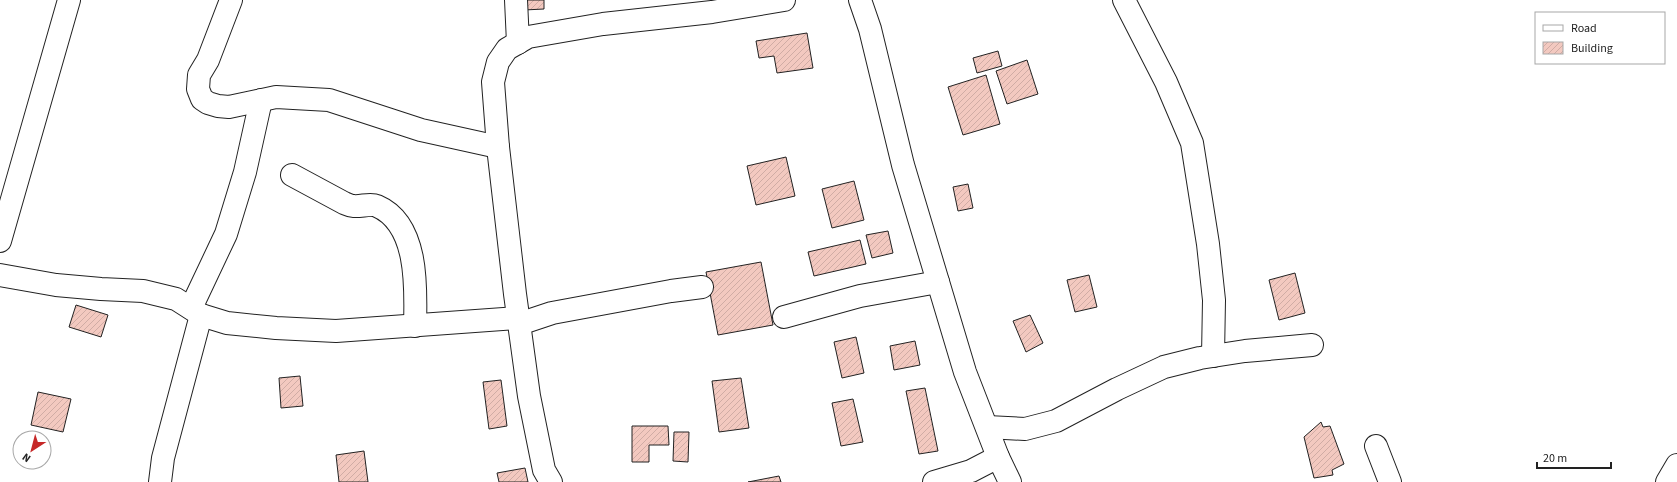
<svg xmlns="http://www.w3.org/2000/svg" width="1677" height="482" viewBox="0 0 1677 482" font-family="'Source Sans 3',sans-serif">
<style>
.building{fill:url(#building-hatch);stroke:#222}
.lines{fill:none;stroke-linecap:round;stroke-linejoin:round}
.minor-casing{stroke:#222;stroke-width:24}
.minor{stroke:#fff;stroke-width:22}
</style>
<defs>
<pattern id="building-hatch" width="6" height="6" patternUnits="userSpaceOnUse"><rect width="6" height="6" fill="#f3c9c0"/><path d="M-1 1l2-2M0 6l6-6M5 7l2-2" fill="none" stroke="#d0aca5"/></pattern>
</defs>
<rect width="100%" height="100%" fill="#fff"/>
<g class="building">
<path d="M523,0H544V9L524,10Z"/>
<path d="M807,33L813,68L777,73L774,56L759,58L756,41Z"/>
<path d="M998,51L1002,66L977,73L973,58Z"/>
<path d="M1027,60L1038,94L1007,104L996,71Z"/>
<path d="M986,75L1000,124L963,135L948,87Z"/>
<path d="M786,157L795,196L756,205L747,166Z"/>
<path d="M854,181L864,220L832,228L822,189Z"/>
<path d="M968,184L973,208L958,211L953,187Z"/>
<path d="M888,231L893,253L872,258L866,235Z"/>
<path d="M860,240L866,264L814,276L808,252Z"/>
<path d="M761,262L773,325L718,335L706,272Z"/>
<path d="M1295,273L1305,313L1279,320L1269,280Z"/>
<path d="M1089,275L1097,307L1075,312L1067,280Z"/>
<path d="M76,305L108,315L101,337L69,327Z"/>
<path d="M1030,315L1043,343L1026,352L1013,321Z"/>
<path d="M856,337L864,373L842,378L834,342Z"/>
<path d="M915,341L920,365L894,370L890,346Z"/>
<path d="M300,376L303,406L281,408L279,378Z"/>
<path d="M741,378L749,428L719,432L712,381Z"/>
<path d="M501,380L507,426L489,429L483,382Z"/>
<path d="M925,388L938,451L919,454L906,391Z"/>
<path d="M38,392L71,399L63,432L31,425Z"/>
<path d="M853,399L863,442L841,446L832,403Z"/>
<path d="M1321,422L1323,427L1330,426L1344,464L1332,470L1333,475L1314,478L1304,437Z"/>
<path d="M632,426H668L669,445H649V462H632Z"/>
<path d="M674,432H689L688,462L673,461Z"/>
<path d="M364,451L368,482H339L336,455Z"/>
<path d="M525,468L528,482H499L497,473Z"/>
<path d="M779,476L781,482H748Z"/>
</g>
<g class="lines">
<g class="minor-casing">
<g id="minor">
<path d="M231,0L208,60L199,75L198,89L202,99L208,103L218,106L229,107L276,97L329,100L421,130L498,147"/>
<path d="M516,0L518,43"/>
<path d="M860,0L870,29L903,165L965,372L998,457L1010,482"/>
<path d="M1124,0L1166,82L1192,143L1208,244L1214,300L1213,356"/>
<path d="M292,175L344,203C347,204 350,206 353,206C361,207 370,203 377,206C419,224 416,289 415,326"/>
<path d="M0,241L69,0"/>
<path d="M0,275L56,285L101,289L143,291L176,299L201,315L227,323L276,328L336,331L518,318"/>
<path d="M191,308L226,234L245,172L261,100"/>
<path d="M784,317L860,296L938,282"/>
<path d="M519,324L552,313L671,291L702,287"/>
<path d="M987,427L1025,429L1056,421L1117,389L1164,367L1200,358L1245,351L1312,345"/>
<path d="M1376,446L1390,482"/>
<path d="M160,482L163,458L201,315"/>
<path d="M551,482L544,470L529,396L515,294L498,147L493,82L498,62L507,49L528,37L603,24L712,12L784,0"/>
<path d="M934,482L971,471L998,457"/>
<path d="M1667,482L1677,465"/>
</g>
</g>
<use href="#minor" class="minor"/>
</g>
<rect x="1535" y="12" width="130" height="52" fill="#ffffff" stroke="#a7a7a7"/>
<rect x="1543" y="25" width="20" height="6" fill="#ffffff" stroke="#a7a7a7"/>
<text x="1571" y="32" font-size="12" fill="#222222">Road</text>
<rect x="1543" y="42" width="20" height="12" fill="url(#building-hatch)" stroke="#a7a7a7"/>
<text x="1571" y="52" font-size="12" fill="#222222">Building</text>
<g transform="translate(32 450) rotate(216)"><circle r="19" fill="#ffffff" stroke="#a7a7a7"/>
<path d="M0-3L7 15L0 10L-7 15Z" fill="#c62828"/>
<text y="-6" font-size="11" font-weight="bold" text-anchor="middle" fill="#222222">N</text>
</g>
<path d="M1537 462v6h74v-6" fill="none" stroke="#222222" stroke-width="2"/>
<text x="1543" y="462" font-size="12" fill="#222222" stroke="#ffffff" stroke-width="3" paint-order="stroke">20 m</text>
</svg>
